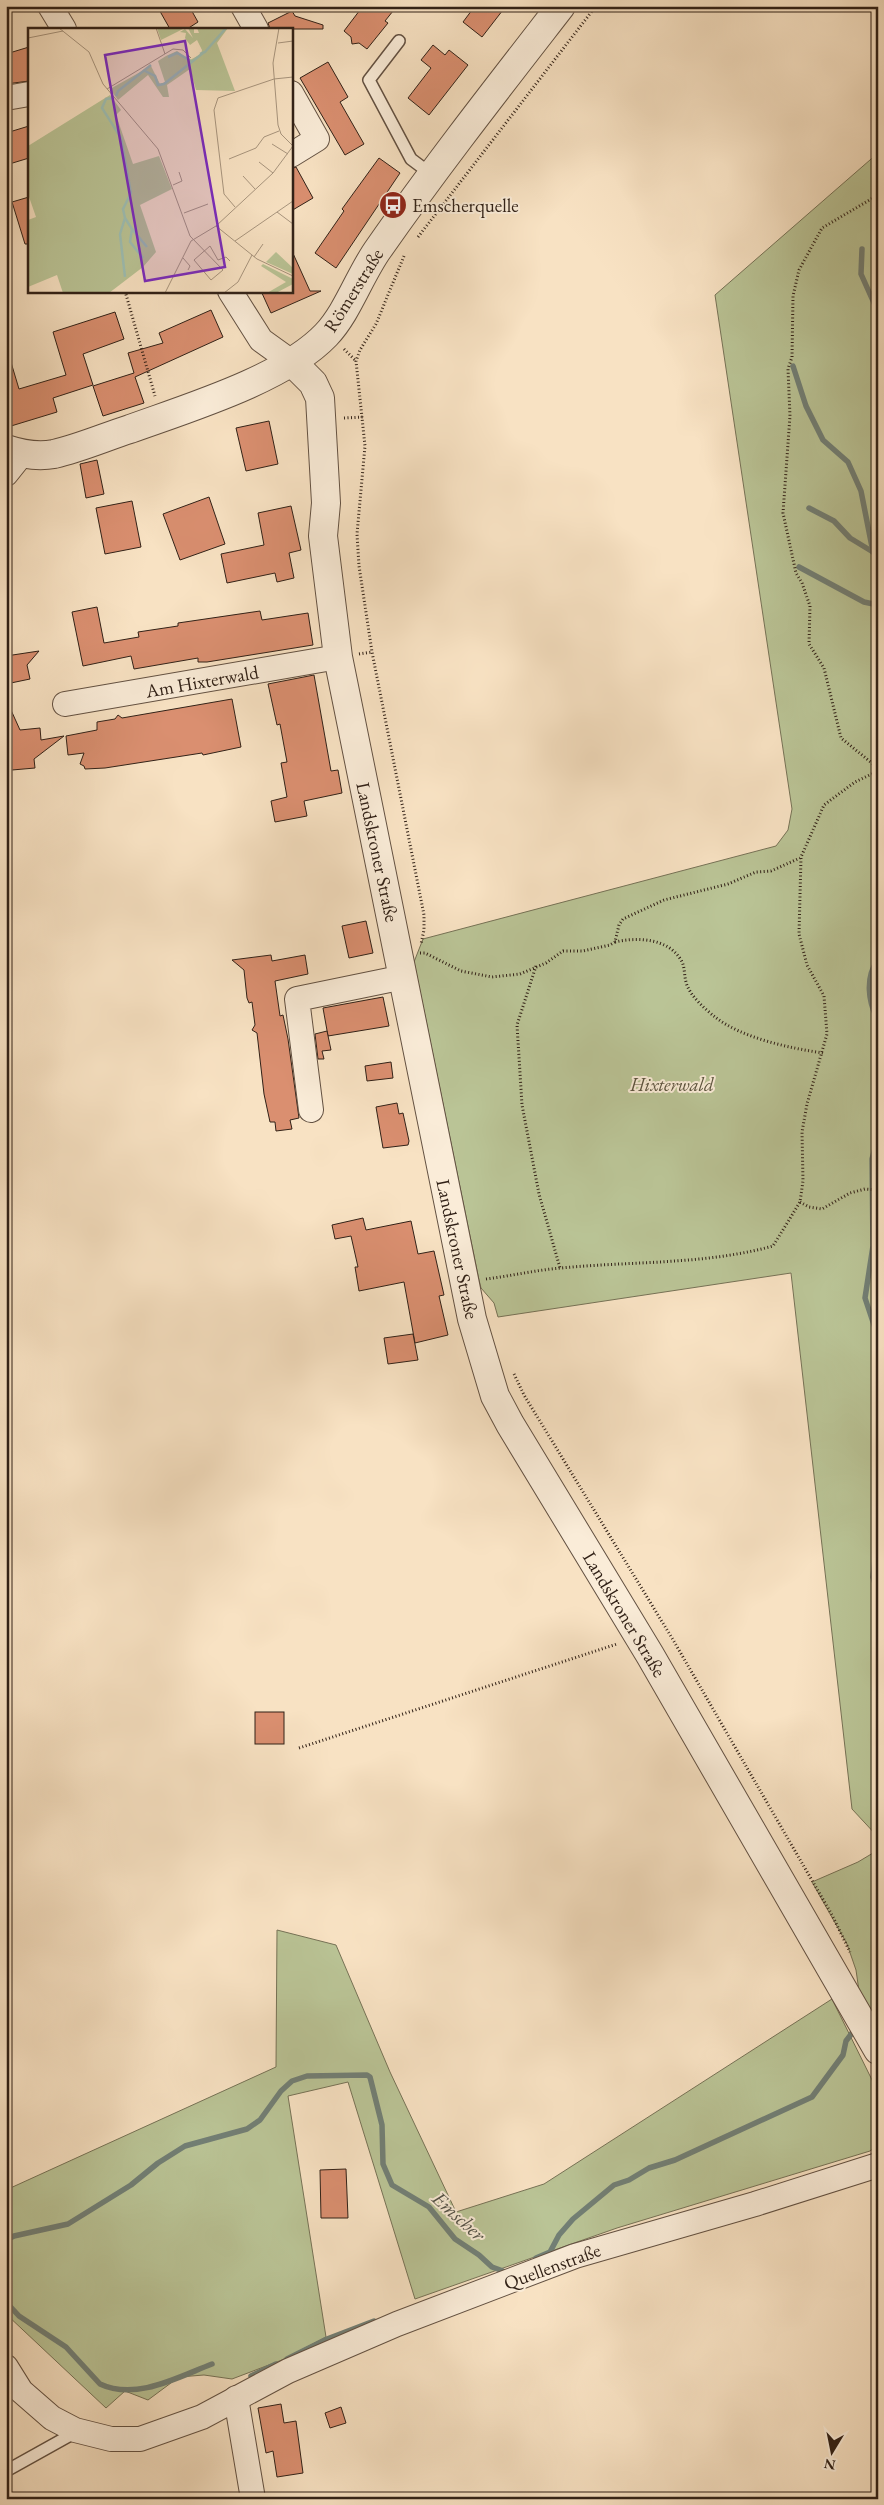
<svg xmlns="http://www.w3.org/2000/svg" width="884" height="2505" viewBox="0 0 884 2505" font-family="'EB Garamond',serif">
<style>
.green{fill:#bac496;stroke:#767256}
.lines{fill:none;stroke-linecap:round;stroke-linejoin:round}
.stream{stroke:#727f75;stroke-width:5.5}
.building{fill:#da8f70;stroke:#312117}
.service-casing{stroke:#635142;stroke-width:14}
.minor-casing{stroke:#635142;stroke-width:26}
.tertiary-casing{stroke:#635142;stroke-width:30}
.path{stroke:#312117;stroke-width:3;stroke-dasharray:1 2.5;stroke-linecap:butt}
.service{stroke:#faecd8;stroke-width:11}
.minor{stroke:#faecd8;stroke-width:24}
.tertiary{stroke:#faecd8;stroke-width:28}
.labels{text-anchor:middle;stroke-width:4;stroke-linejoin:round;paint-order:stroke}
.poi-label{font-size:19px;fill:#312117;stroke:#faecd8;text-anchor:start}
.street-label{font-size:19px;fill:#312117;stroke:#faecd8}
.park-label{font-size:19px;font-style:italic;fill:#5a523d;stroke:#faecd8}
.water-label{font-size:20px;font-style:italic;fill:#515046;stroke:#faecd8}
.inset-river{fill:none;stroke:#9dbeb3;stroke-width:2.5}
.inset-road{fill:none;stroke:#a8957e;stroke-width:1}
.view{fill:#7b2cbf;fill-opacity:0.15;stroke:#7b2cbf;stroke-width:2.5}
.inset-edge{fill:none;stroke:#312117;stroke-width:2.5}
</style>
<rect width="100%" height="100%" fill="#f8e2c3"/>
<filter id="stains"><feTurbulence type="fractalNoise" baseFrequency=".004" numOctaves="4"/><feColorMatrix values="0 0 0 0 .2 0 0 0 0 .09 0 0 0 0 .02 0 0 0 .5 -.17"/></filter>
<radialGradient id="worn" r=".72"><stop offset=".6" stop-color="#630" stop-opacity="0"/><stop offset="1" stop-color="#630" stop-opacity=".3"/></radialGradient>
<g class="green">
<path d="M878,153V1837L852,1809L791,1273L498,1317L494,1303L481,1288L479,1280L414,962L423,939L776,846L788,830L792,809L715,295Z"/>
<path d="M878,1850V2025L859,1991L856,1970L847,1944L812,1882L858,1862Z"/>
<path d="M277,1930L336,1945L390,2072L456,2212L544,2184L832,1999L878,2092V2145L870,2151L617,2228L415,2299L348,2082L288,2096L326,2337L282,2360L232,2379L204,2375L179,2377L148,2400L125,2391L106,2408L6,2314V2190L276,2067Z"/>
</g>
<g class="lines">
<g class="stream">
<path d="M862,249L861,274L878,312"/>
<path d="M793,366L806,406L823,440L848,462L861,491L873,552L878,556"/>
<path d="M809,508L834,521L850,538L873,552"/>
<path d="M799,567L864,602L878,605"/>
<path d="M878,960C865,977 868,1002 878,1020"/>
<path d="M878,1138L872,1159L873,1246L865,1298L878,1337"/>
<path d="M878,1533L873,1577L878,1594"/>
<path d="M6,2240L14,2236L68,2224L131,2185L158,2163L185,2146L247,2129L260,2120L281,2091L292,2081L307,2076L367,2075L370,2077L382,2125L383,2164L392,2185L429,2207L455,2239L479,2255L492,2267L503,2271"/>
<path d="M536,2258L550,2252L559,2235L573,2219L614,2185L629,2180L649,2168L675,2160L812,2097L843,2055L846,2041L852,2033"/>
<path d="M6,2302L19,2316L66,2347L100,2384C136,2401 178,2377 212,2364"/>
<path d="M287,2359L327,2339L374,2321"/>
<path d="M251,2376L276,2364"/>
</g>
</g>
<g class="building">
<path d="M157,6H189L198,22L187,29H170Z"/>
<path d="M363,6H397L385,21L388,23L367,49L359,43L352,44L351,37L344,31Z"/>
<path d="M475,6H506L482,37L463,22Z"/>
<path d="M292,11L295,16L323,25V29H270L268,23Z"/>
<path d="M433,45L445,55L449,50L468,65L429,115L408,98L431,68L421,60Z"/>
<path d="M29,47V81L6,84V54Z"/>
<path d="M328,62L348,97L340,102L364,144L345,155L300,78Z"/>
<path d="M29,126V158L6,165V133Z"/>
<path d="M379,158L400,173L336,268L315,253L344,211L342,209Z"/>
<path d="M296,167L313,198L291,211V169Z"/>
<path d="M29,197V244H25L12,202Z"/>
<path d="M291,249L310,291H321L271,313L261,291H291Z"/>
<path d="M211,310L223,337L135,377L144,403L103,416L93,386L134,373L128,353L163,343L159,333Z"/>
<path d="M115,312L124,339L83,354L93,385L53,398L57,412L11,426L10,423L6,424V360L10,359L19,389L66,375L53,332Z"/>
<path d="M269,421L278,464L246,471L236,428Z"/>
<path d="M97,460L104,494L86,498L80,464Z"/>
<path d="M209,497L225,544L180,560L163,514Z"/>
<path d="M132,501L141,547L105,554L96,508Z"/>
<path d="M291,506L301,550L289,553L294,578L277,582L275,573L227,583L221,554L264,545L258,513Z"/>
<path d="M97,607L104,643L139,637L138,632L178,626V623L260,611L262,620L308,613L313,645L207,662H198V658L134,669L131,656L83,666L72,612Z"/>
<path d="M39,651L27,665L30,679L6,684V656Z"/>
<path d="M314,675L331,771L338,770L342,793L304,801L307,816L275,822L271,801L287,797L281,763L287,762L280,724L277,725L268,684Z"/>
<path d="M6,699L20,730L40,728L41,740L64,736L34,759L35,768L12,770L6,766Z"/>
<path d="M232,699L241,747L203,755L202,753L105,768L85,769L84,766L80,764L84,753L68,755L66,736L97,730V722L115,719L118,715L122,718Z"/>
<path d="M366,921L373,953L349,958L342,926Z"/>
<path d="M271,955L272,961L305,955L308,974L275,981L280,1016L283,1015L288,1039L299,1118L290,1120L292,1129L276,1131L275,1122H270L264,1094L257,1033L252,1030L255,1025L252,1002L249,1003L247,998L244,970L232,960Z"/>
<path d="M383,997L389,1026L328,1036L323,1008Z"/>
<path d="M327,1031L331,1050L322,1051L324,1059H318L315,1034Z"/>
<path d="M391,1062L393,1078L367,1081L365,1066Z"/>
<path d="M397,1103L399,1114L403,1113L409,1141L408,1145L383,1148L376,1107Z"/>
<path d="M363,1218L366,1230L411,1221L418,1254L434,1251L444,1295L439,1296L448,1335L415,1343L404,1282L359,1291L355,1267H358L351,1236L335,1239L332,1225Z"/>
<path d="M413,1334L418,1360L388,1364L384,1338Z"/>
<rect x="255" y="1712" width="29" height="32"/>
<path d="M346,2169L348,2218H321L320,2170Z"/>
<path d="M281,2404L284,2423L296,2421L303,2473L277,2477L273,2451L266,2453L258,2408Z"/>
<path d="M341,2407L346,2423L330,2428L325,2413Z"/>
</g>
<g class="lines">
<g class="service-casing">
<g id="service">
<path d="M399,41L369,80L411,159L431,174"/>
<path d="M6,2471L67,2437L75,2430"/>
</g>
</g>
<g class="minor-casing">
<g id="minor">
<path d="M50,6L64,29"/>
<path d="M243,6L256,29"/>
<path d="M291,93L317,139L291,155"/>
<path d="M6,98L29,94"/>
<path d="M230,291L261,340L293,363"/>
<path d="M6,474L22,454"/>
<path d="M65,704L338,657"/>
<path d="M311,1110L297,999L404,977"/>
<path d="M6,2367L21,2391L52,2418L75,2430L111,2439H140L202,2417L288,2371L397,2324L575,2256L755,2204L878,2165"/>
<path d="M236,2398L253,2499"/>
</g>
</g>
<g class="tertiary-casing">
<g id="tertiary">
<path d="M293,363L313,383L320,398L326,503L323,536L338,657L472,1319L495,1396L510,1424L650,1655L878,2050"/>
<path d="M6,449C21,454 38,457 54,454C80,448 105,437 130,429C188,408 284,379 326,335C348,312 360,274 379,248C437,165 499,86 561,6"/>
</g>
</g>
<g class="path">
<path d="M878,195L822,228L799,270L793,296L792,357L788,369L790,416L783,513L796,573L802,583L810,606L809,644L824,668L841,738L878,768"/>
<path d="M418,237L596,6"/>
<path d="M404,256L376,324L360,350L356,361L365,446L357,534L359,566L372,652L424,915V930L421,944"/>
<path d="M125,291L155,396"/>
<path d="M344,349L356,361"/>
<path d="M344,418L363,417"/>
<path d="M359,654L372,652"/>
<path d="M615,942C637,937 668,938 681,960C685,966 684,975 686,982C689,995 705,1009 715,1017C742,1038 789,1048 823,1053"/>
<path d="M420,953H425L461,971L492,977L520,974L546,963L563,951H583L610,945L615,942L619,925L623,919L664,900L728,884L756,872L771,871L800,858"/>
<path d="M536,966L517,1025L522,1105L539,1194L560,1268"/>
<path d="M800,1202L809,1207L822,1209L850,1193L865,1189L878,1190"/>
<path d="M486,1279C511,1276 536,1270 561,1268C633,1261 704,1265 773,1246L800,1202L803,1181L802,1132L807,1104L827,1034L824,996L807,965L799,934L801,857L824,805L855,782L878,771"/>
<path d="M514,1374L524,1395L672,1638L832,1915L850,1952"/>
<path d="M299,1748L617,1644"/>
</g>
<use href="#service" class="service"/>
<use href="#minor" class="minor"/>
<use href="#tertiary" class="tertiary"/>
</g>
<defs>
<g id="bus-disc" transform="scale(1.4375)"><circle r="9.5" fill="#8f2418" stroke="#faecd8"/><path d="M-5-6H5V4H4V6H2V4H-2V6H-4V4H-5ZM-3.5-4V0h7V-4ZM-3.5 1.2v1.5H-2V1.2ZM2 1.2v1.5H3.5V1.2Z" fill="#fff"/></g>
</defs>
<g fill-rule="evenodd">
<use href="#bus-disc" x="393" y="205"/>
</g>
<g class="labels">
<g class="poi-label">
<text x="412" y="212">Emscherquelle</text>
</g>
<g class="street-label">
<text transform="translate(353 290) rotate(-58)" y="7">Römerstraße</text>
<text transform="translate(202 681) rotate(-10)" y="7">Am Hixterwald</text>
<text transform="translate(378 852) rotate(78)" y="7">Landskroner Straße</text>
<text transform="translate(458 1249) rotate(78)" y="7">Landskroner Straße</text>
<text transform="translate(625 1614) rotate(59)" y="7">Landskroner Straße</text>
<text transform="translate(552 2266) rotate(-20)" y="7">Quellenstraße</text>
</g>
<g class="park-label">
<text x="672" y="1091">Hixterwald</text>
</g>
<g class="water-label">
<text transform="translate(459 2216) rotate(42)" y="7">Emscher</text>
</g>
</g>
<g transform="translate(28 28)">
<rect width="265" height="265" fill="#f8e2c3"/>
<path d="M129,0H157L133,12ZM160,0H166V5H171L169,0H200L189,15L207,63L168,62L162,41L139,57L141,69H135L120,47L90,72L82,61L123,38L132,56L137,54L130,33L138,28L149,23L162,32L173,26L174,22L169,12L162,17L157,10L158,5L152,4L157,1L165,10ZM82,67L93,82L88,87L105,136L131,128L144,161L112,177L128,224L115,239L81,265H35L29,247L0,259V192L8,189L0,166V118ZM248,224L265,240V246L238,234ZM235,236L265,251V256L248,265H239L258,254L233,238Z" fill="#bac496"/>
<path class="inset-river" d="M172,26L177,24L198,0M140,29L149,25L163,33M115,42L127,48L130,57L136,56L175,25M88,68L90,63L123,37M85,70L78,71L74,80L93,110L103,165L95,181L97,190L92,206L97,249M97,190L104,201L102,214L115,230M104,201L119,219"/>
<path class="inset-road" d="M31,0L61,24L75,56L130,121L162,208L195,242M128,0L137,26M251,0L245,35L250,97L253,106L265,118M0,10L35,3M250,15L265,13M79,61L145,21L155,22L163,30M244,116L260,126M201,131L228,120L236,109L251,103M231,134L245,145M215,148L227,161M145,157L154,153L151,144M207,179L196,166L186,82L190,70L246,51L265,49M249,184L265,196M156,185L180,176M188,198L245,145L265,118M207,213L265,173M226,229L235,216M155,230L162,238L160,242M195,242L183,252L166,232L182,218L190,232L198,229L202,233M137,265L163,213L188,198L229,231L265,248M196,265L210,254L224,227"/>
<path class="view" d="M157,13L197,239L117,253L77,27Z"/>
<rect width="265" height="265" class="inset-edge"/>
</g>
<rect width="884" height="2505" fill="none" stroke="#f8e2c3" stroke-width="25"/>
<rect x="8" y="8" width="869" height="2490" fill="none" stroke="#312117" stroke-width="2.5"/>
<rect x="12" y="12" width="859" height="2480" fill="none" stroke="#312117"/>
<g transform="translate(832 2452) rotate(190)" stroke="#faecd8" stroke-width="4" paint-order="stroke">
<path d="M0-4L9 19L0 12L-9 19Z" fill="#312117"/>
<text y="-8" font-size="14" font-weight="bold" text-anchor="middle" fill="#312117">N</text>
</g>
<rect width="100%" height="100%" filter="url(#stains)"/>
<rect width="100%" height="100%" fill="url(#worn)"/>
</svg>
